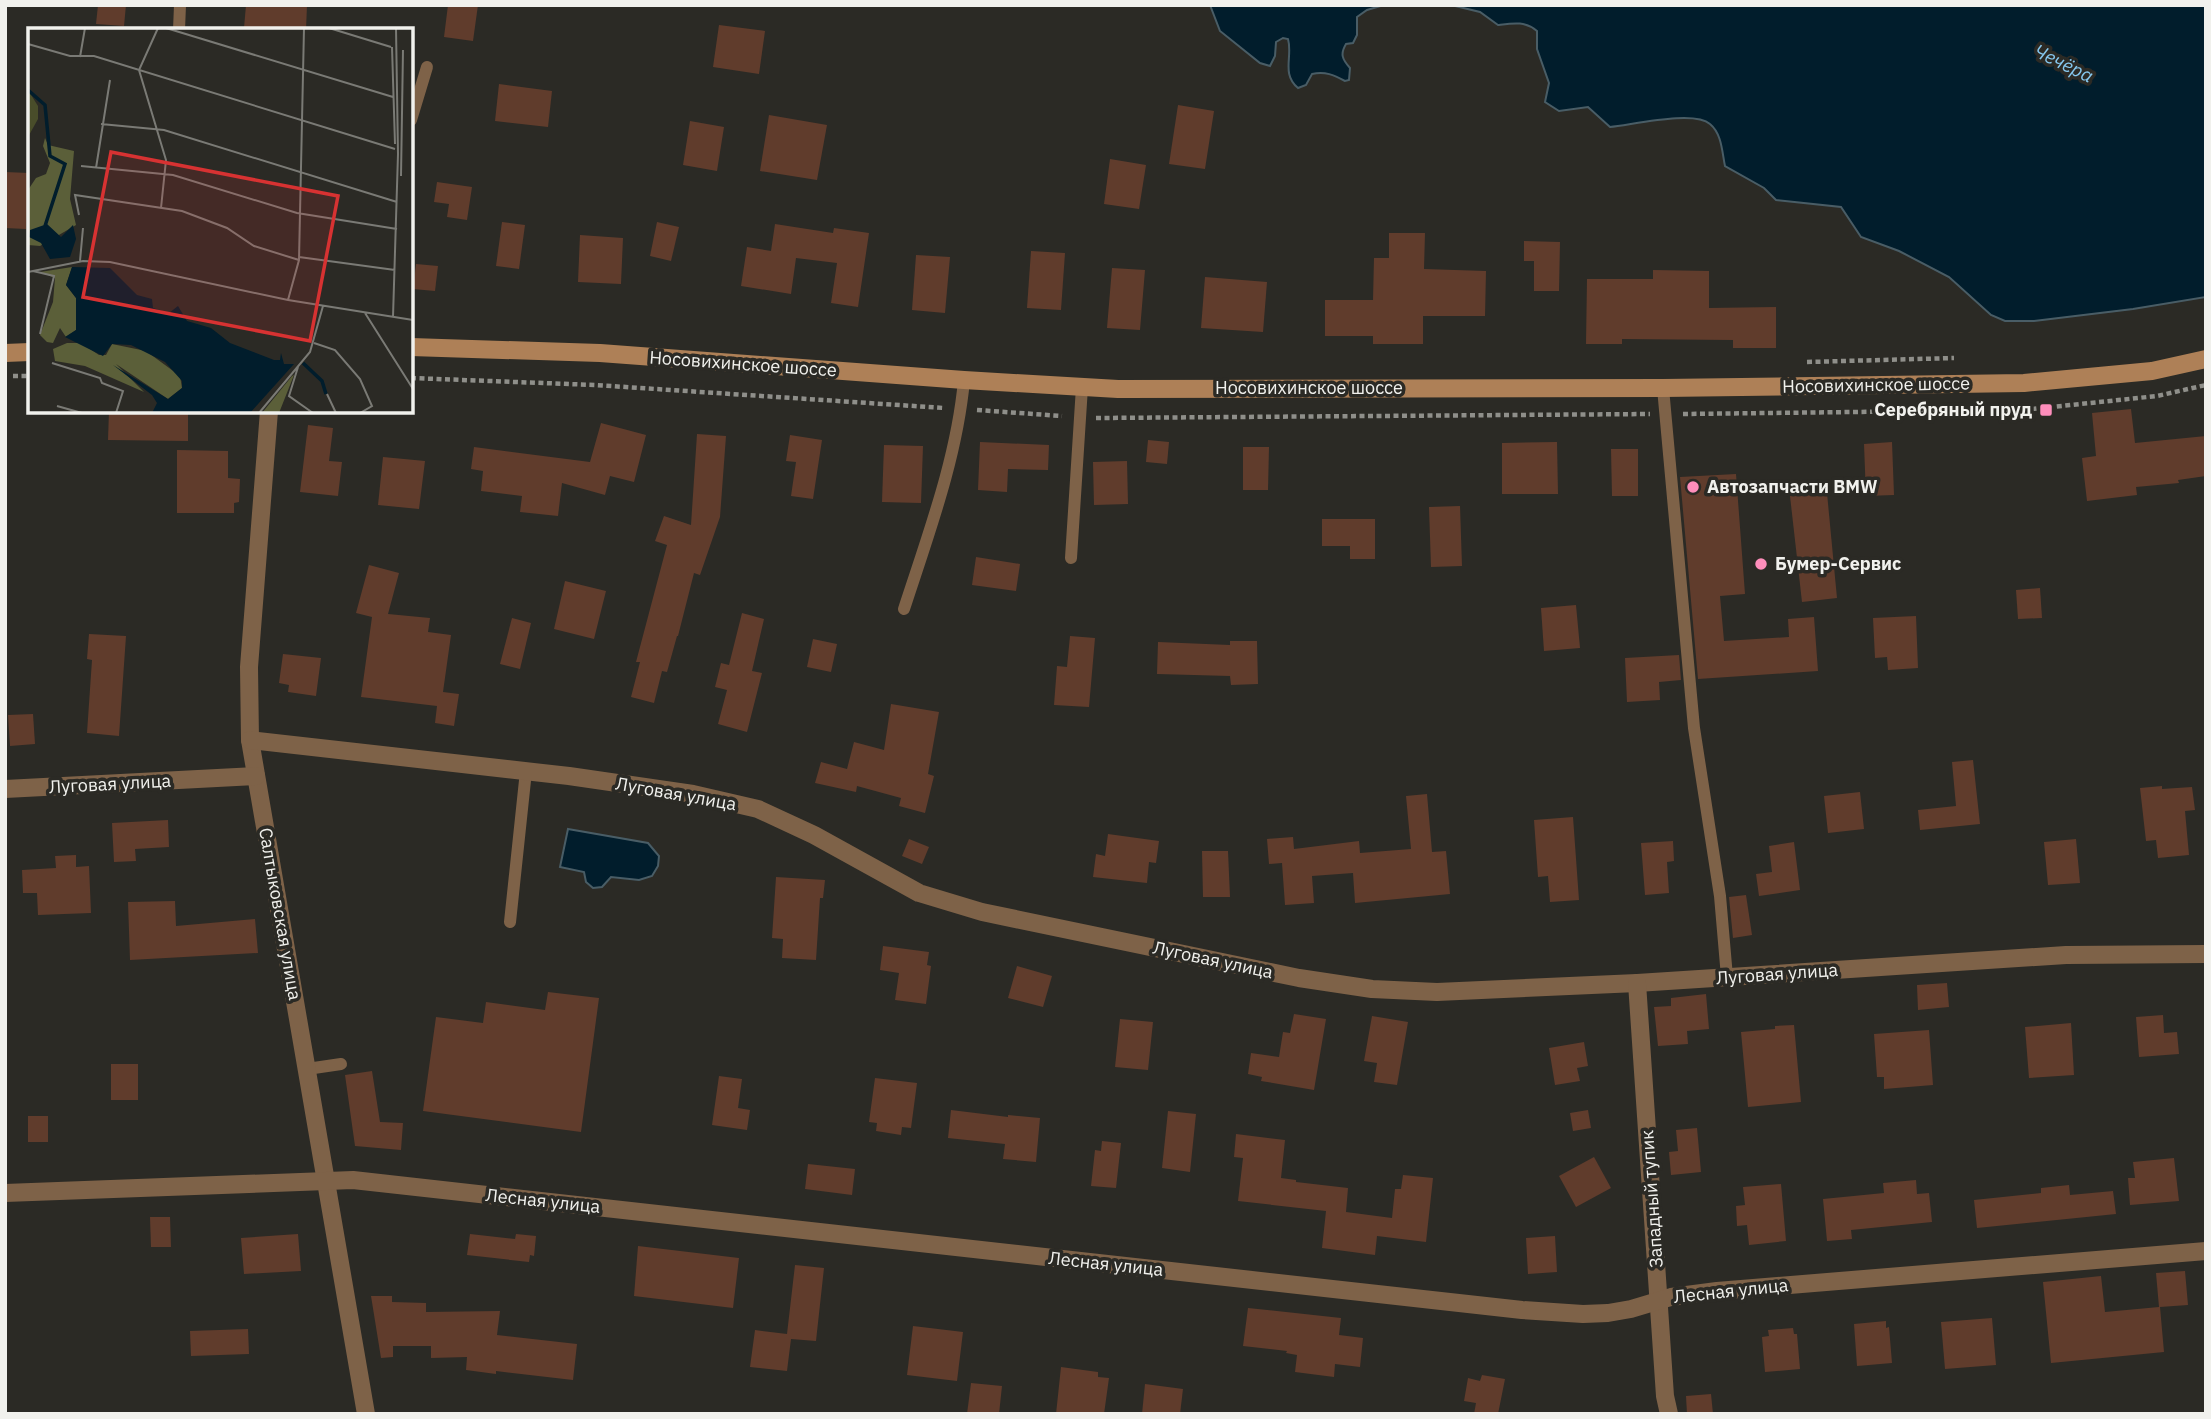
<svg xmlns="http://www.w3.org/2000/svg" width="2211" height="1419" viewBox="0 0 2211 1419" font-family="'IBM Plex Sans',sans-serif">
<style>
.water{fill:#011d2c;stroke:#495d66;stroke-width:2}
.building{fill:#603c2c}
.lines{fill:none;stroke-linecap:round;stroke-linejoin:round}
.path{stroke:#8f8f8a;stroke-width:4.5;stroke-dasharray:5 3.5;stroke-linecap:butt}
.lane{stroke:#7e6248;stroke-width:12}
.street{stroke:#7e6248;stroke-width:18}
.secondary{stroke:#ae8057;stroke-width:18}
.poi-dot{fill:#fe8ebb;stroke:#2b2a25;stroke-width:2.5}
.labels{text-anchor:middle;stroke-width:7;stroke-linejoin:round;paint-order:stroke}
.street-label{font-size:18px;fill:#f1f1ed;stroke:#2b2a25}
.poi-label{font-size:18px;font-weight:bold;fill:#f1f1ed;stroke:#2b2a25;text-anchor:start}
.water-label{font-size:19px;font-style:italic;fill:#86c8ef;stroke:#2b2a25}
.inset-river{fill:none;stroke:#011d2c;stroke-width:3.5}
.inset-road{fill:none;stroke:#7a7a75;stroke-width:2}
.view{fill:#d73232;fill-opacity:0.15;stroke:#d73232;stroke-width:3.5}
.inset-edge{fill:none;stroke:#f1f1ed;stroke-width:3.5}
</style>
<rect width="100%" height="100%" fill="#2b2a25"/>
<g class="water">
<path d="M1210,5H1384L1367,10L1357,17V35L1353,43L1346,44C1340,54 1342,59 1350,68L1349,80L1345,81C1334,75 1325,71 1312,74L1306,85L1298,88C1281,74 1293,56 1288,39L1283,38L1276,42L1275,56L1270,66L1260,63L1220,31Z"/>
<path d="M1451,5H2206V297L2133,309L2034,321H2005L1991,315L1949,277L1899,251L1861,237L1841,207L1776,200L1764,188L1725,166C1722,152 1722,134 1710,124C1694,110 1632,125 1610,127L1588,107L1559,111L1545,102L1549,83L1537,49V31C1525,21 1514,23 1498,25L1480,12Z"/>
<path d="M568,829L648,843L659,856L658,866L652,876L639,880L611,877L602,887L593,888L586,882L584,872L560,867Z"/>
</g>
<g class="building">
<path d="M98,5H126L124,26L96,24Z"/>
<path d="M246,5H307L306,30L244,28Z"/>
<path d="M448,5H478L473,41L444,37Z"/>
<path d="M719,25L765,31L759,74L713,67Z"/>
<path d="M499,84L552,91L548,127L495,121Z"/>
<path d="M1178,105L1214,111L1205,169L1169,164Z"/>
<path d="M769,115L827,125L817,180L760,171Z"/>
<path d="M690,121L724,127L717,171L683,165Z"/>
<path d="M1110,159L1146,165L1139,209L1104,204Z"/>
<path d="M5,172L29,173L26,229L5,228Z"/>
<path d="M437,182L472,187L467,220L447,217L449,204L434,202Z"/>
<path d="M502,222L525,225L519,269L496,266Z"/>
<path d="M657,222L679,227L671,261L650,256Z"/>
<path d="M775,224L833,233L834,228L869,233L858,307L831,303L837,263L796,258L791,294L741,286L747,247L771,251Z"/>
<path d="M1389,233H1425L1424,269L1486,271L1485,316H1423V344H1373V336H1325V300H1373L1374,258H1389Z"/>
<path d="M580,235L623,238L621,284L578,282Z"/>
<path d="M1524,241L1560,242L1559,291H1534V261H1524Z"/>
<path d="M1031,251L1065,253L1061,310L1027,308Z"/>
<path d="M916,255L950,257L945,313L912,310Z"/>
<path d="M416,264L438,266L435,291L413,289Z"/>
<path d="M1112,268L1145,270L1140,330L1107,328Z"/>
<path d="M1653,270L1709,271V308L1776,307V348H1733V340L1622,339V344H1586L1587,279H1653Z"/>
<path d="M1205,277L1267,282L1263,332L1201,328Z"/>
<path d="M2131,409L2135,443L2206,436V476L2178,480L2179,483L2136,487L2137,495L2087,501L2082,458L2096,456L2092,413Z"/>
<path d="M109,411H188V441L108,440Z"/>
<path d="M601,423L646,435L634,482L610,476L605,495L562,483L558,516L520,512L522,496L481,491L483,471L471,469L474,447L590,462Z"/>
<path d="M308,425L333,428L329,461L342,462L338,496L300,492Z"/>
<path d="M697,434L726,436L720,517L700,575L694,573L678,636H677L667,672L662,671L654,703L631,697L640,662H636L667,545L655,541L664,516L691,525Z"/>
<path d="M790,435L822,440L813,499L791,496L796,462L786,461Z"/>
<path d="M1148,440L1169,442L1167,464L1146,462Z"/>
<path d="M980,442L1049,445L1048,470L1008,469L1007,492L978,490Z"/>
<path d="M1557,442L1558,494H1502V443Z"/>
<path d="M1892,442L1894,495L1866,496L1864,444Z"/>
<path d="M884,445L923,446L921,503L882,502Z"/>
<path d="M1243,447H1269L1268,490H1243Z"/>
<path d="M1611,449H1638V496H1612Z"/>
<path d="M177,450L228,451V478L240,479L239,502L234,503V513H177Z"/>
<path d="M383,457L425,461L419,509L378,505Z"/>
<path d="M1127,461L1128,504L1094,505L1093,462Z"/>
<path d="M1736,474L1745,594L1720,596L1724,641L1789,637L1788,619L1814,617L1818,671L1698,679L1680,477Z"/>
<path d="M1827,493L1837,598L1802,602L1790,496Z"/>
<path d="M1460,506L1462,566L1431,567L1429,507Z"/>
<path d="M1322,519H1375V559H1350V546H1322Z"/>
<path d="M976,557L1020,564L1016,591L972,585Z"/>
<path d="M369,565L399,573L388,614L430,618L428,632L451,635L443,692L459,694L454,726L435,723L437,706L361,697L372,617L356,613Z"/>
<path d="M565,581L606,591L594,639L554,629Z"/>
<path d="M2040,588L2042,618L2018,619L2016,590Z"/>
<path d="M1576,605L1580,648L1544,651L1541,608Z"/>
<path d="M742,613L764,619L752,671L762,673L747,732L718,724L727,690L715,687L721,663L729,665Z"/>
<path d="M1916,616L1918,668L1888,670L1887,657L1875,658L1873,618Z"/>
<path d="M512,618L531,623L520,669L500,664Z"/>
<path d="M89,634L126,636L119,736L87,733L92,660L87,659Z"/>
<path d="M1070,636L1095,638L1089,707L1054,705L1057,666L1067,667Z"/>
<path d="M813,639L837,644L831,672L807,667Z"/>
<path d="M1230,641H1257L1258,684L1231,685L1230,676L1157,674L1158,642L1230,645Z"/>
<path d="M283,654L321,658L316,696L288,692L289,685L279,683Z"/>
<path d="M1679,655L1681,680L1659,682L1660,700L1627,702L1625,658Z"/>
<path d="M891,704L939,712L928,774L934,776L925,813L899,806L901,798L857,786L856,792L815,783L821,762L847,769L854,742L884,750Z"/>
<path d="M33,714L35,744L10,746L8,715Z"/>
<path d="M1973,760L1980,824L1920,830L1918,810L1956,806L1952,762Z"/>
<path d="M2162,786V789L2192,787L2195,810L2185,811L2189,855L2158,858L2156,840L2146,841L2140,788Z"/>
<path d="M1860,792L1864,829L1828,833L1824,796Z"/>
<path d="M1427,794L1432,852L1446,851L1450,894L1355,903L1353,873L1312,876L1314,903L1285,905L1282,863L1269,864L1267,839L1293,837L1294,849L1359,841L1360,853L1411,849L1406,796Z"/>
<path d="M1573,817L1579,900L1550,902L1548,876L1538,877L1534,820Z"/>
<path d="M168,820L169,847L135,849L136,861L114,862L112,823Z"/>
<path d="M1108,834L1159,841L1156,863L1149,862L1147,883L1093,877L1096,854L1105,856Z"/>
<path d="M909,839L929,847L922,864L902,856Z"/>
<path d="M2076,839L2080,883L2048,885L2044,842Z"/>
<path d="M1673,841L1674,861L1667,862L1669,893L1645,895L1641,843Z"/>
<path d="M1794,842L1800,890L1759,896L1756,874L1772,872L1769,846Z"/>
<path d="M1202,851H1228L1230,897H1203Z"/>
<path d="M76,855V867L89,866L91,913L38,915L37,893H23L22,870L56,868L55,856Z"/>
<path d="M776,877L825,880L823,898H820L816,960L782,958L783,939L772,938Z"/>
<path d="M1746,895L1752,935L1733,938L1729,897Z"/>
<path d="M175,901L176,926L255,919L258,953L130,960L128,902Z"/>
<path d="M883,946L929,952L927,965L931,966L926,1004L895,1000L899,973L880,970Z"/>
<path d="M1017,966L1052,976L1043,1007L1008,998Z"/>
<path d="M1947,983L1949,1007L1918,1010L1917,985Z"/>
<path d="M548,992L599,998L581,1132L423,1111L436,1017L483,1023L486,1002L545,1010Z"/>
<path d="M1706,994L1709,1029L1687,1031L1688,1044L1658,1046L1654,1007L1671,1006V998Z"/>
<path d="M1294,1014L1326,1019L1314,1090L1261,1081L1262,1077L1248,1074L1251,1053L1279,1057L1283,1032L1290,1033Z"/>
<path d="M2163,1015L2164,1033L2177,1032L2179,1054L2139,1057L2136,1017Z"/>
<path d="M1372,1016L1408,1022L1397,1085L1374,1082L1377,1063L1364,1061Z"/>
<path d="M1120,1019L1153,1022L1148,1070L1115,1067Z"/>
<path d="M2071,1023L2074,1075L2029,1078L2025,1027Z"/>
<path d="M1794,1025L1801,1102L1748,1107L1741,1032L1775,1029V1026Z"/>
<path d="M1929,1030L1933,1085L1884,1089V1077H1877L1874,1034Z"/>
<path d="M1584,1042L1588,1066L1577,1068L1580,1081L1555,1085L1549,1048Z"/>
<rect x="111" y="1064" width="27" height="36"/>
<path d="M372,1071L380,1122L403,1123L401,1150L355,1146L345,1075Z"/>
<path d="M719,1076L742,1079L738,1108L750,1110L747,1130L712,1125Z"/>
<path d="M875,1078L917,1083L911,1128L902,1127L901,1135L876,1131L877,1123L869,1122Z"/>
<path d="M951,1110L1008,1117V1115L1040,1118L1036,1162L1003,1159L1005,1144L948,1138Z"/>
<path d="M1588,1110L1591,1128L1573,1131L1570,1113Z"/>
<path d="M1168,1111L1196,1114L1190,1172L1162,1168Z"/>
<rect x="28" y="1116" width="20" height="26"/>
<path d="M1697,1128L1701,1172L1671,1175L1669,1152L1678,1151L1676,1130Z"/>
<path d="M1236,1134L1285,1140L1281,1178L1296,1180V1182L1348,1188L1346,1212L1392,1218L1395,1189H1401L1403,1175L1433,1178L1426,1242L1377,1236L1375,1255L1322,1248L1326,1211L1238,1201L1243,1158L1234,1157Z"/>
<path d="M1102,1141L1121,1143L1116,1188L1091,1186L1095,1150L1101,1151Z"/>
<path d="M1594,1157L1611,1188L1576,1207L1559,1176Z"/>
<path d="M2174,1158L2179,1201L2130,1205L2128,1178H2135L2133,1162Z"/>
<path d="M808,1164L855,1169L852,1195L805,1189Z"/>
<path d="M1916,1180L1917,1194L1929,1193L1932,1222L1851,1230L1852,1239L1827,1241L1823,1199L1884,1193L1883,1183Z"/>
<path d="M1781,1184L1786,1241L1749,1245L1747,1225L1737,1226L1736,1206L1745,1205L1743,1187Z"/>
<path d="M2069,1185L2070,1195L2113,1191L2116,1214L1977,1228L1974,1200L2041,1193V1188Z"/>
<path d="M150,1217H170L171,1247H151Z"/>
<path d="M298,1234L301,1271L244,1274L241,1238Z"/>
<path d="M470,1234L515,1239L516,1234L536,1236L534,1256L530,1255L529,1262L467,1255Z"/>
<path d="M1555,1236L1557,1272L1528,1274L1526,1238Z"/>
<path d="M638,1246L739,1258L733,1308L634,1296Z"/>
<path d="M795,1265L824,1268L816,1341L791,1339L787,1371L750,1367L755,1330L787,1334Z"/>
<path d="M2185,1271L2188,1305L2160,1307L2164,1352L2051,1363L2043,1282L2101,1276L2105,1312L2159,1307L2156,1273Z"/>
<path d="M371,1296H392V1302L426,1303V1312L500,1311L497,1335L577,1344L573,1380L496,1371V1374L466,1370L467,1357L431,1358V1346H393V1357L381,1358Z"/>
<path d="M1248,1308L1341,1318L1339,1335L1363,1338L1360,1367L1335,1364L1334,1377L1295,1372L1297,1355L1286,1353L1287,1351L1243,1346Z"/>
<path d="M1992,1318L1996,1365L1945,1369L1941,1322Z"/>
<path d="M1886,1321V1328L1889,1327L1892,1363L1857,1366L1854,1324Z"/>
<path d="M913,1326L963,1332L957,1381L907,1375Z"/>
<path d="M1793,1328L1794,1334H1797L1800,1369L1765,1372L1762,1337L1769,1336L1768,1330Z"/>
<path d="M248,1329L249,1354L191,1356L190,1331Z"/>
<path d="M1061,1367L1098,1372V1377L1109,1378L1104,1414H1056Z"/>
<path d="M1482,1375L1505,1379L1498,1414H1474L1476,1403L1464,1401L1468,1378L1480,1381Z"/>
<path d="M971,1383L1002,1386L999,1414H967Z"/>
<path d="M1145,1384L1183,1389L1180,1414H1142Z"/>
<path d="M1711,1394L1713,1414H1687L1686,1396Z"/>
</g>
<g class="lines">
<g class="path">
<path d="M1807,362L1954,358"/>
<path d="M13,376H30"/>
<path d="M411,378L595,385L944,408"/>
<path d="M977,410L1062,416"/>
<path d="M1683,414L2023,410L2157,396L2206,385"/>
<path d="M1096,418L1650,414"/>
</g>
<g class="lane">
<path d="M179,30L180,5"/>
<path d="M411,120L427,67"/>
<path d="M1663,388L1694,728L1720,896L1727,977"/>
<path d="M1071,558L1082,387"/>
<path d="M904,609C928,535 957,458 964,380"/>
<path d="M510,922L526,771"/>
<path d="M307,1069L341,1064"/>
</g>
<g class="street">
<path d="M269,411L249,667L250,740L366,1414"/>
<path d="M250,740L569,776L693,794L758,809L814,835L919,893L982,912L1299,978L1372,989L1437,992L1637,983L2066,955L2206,954"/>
<path d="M5,789L256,776"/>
<path d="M1637,983L1665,1396L1669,1414"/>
<path d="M5,1193L353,1180L1522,1310L1583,1314L1608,1313L1631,1309L1671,1297L1717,1291L2206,1251"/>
</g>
<g class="secondary">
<path d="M411,347L600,353L964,380L1118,389L1663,388L2024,383L2152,371L2206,359"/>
<path d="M5,353L30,352"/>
</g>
</g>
<g class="poi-dot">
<rect x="2039" y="403" width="14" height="14" rx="3.5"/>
<circle cx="1693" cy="487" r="7"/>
<circle cx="1761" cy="564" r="7"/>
</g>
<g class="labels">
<g class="street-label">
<text transform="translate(743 364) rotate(4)" y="6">Носовихинское шоссе</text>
<text transform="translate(1876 385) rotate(-1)" y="6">Носовихинское шоссе</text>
<text x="1309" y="394">Носовихинское шоссе</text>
<text transform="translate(110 784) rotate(-3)" y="6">Луговая улица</text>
<text transform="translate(676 794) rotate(10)" y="6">Луговая улица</text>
<text transform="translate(280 914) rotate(80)" y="6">Салтыковская улица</text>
<text transform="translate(1213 960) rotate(12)" y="6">Луговая улица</text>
<text transform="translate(1777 974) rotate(-4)" y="6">Луговая улица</text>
<text transform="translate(1652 1199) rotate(-94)" y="6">Западный тупик</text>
<text transform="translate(543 1201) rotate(6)" y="6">Лесная улица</text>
<text transform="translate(1106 1264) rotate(6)" y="6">Лесная улица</text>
<text transform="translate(1731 1291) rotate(-6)" y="6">Лесная улица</text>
</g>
<g class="poi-label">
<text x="2032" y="416" text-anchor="end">Серебряный пруд</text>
<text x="1707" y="493">Автозапчасти BMW</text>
<text x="1775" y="570">Бумер-Сервис</text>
</g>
<g class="water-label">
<text transform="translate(2064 63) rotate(26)" y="7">Чечёра</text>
</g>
</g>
<g transform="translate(28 28)">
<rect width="385" height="385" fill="#2b2a25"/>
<path d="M0,62L10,78V91L0,109Z" fill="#494d2a"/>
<path d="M17,110L20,117L46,123L42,171L48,197L12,218L0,217V162L8,150L18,146L22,135L15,118ZM44,239L38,257L48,270V302L38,309L32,300L25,315L19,314L12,307L25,274L27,250L12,244ZM39,315H53L71,327H78L84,316L118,323L152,348L154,360L140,371L88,336L116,364L57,338L27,333L25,321ZM266,347L251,385H234L264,348Z" fill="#5b5f39"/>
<path d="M19,196L33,209L45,197L48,211L42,229L22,231L13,215L1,209L2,202ZM44,239L82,240L109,267L124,271L125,280L141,285L150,278L159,293L183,300L202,315L246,332H252L253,325L256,336H266L222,385H124L129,375L124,367L85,337L140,371L154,360V353L137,334L103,317L84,316L75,328L37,309L48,302V270L38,257Z" fill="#011d2c"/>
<path class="inset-river" d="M0,62L17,77L22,128L37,136L17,198M275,335L294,353L298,366"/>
<path class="inset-road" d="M130,0L111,42L138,132L133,180M138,0L365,69M301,0L363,19M0,16L42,28H66L367,121M364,19L367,116M52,29L57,0M73,96L136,102L369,174M53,138L145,147L269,185L369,201M68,140L82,52M373,148L375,22M51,187L47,167L154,183L199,200L226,218L271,232M271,229L367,242M52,233L55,200M5,243L26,248L12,306M0,244L55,233L82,234L260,272L385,292M260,272L271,232L276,0M337,285L385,361M365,289L370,126L368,0M286,315L307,322L332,351L344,378L332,385M24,335L72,350L74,355L95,363L88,385M270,339L261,368L285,385M299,366L308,385M29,378L54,385M231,385L282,324L295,278"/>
<path class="view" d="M83,124L310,168L282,313L55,269Z"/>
<rect width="385" height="385" class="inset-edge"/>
</g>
<rect width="2211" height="1419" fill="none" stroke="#f1f1ed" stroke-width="14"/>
</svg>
